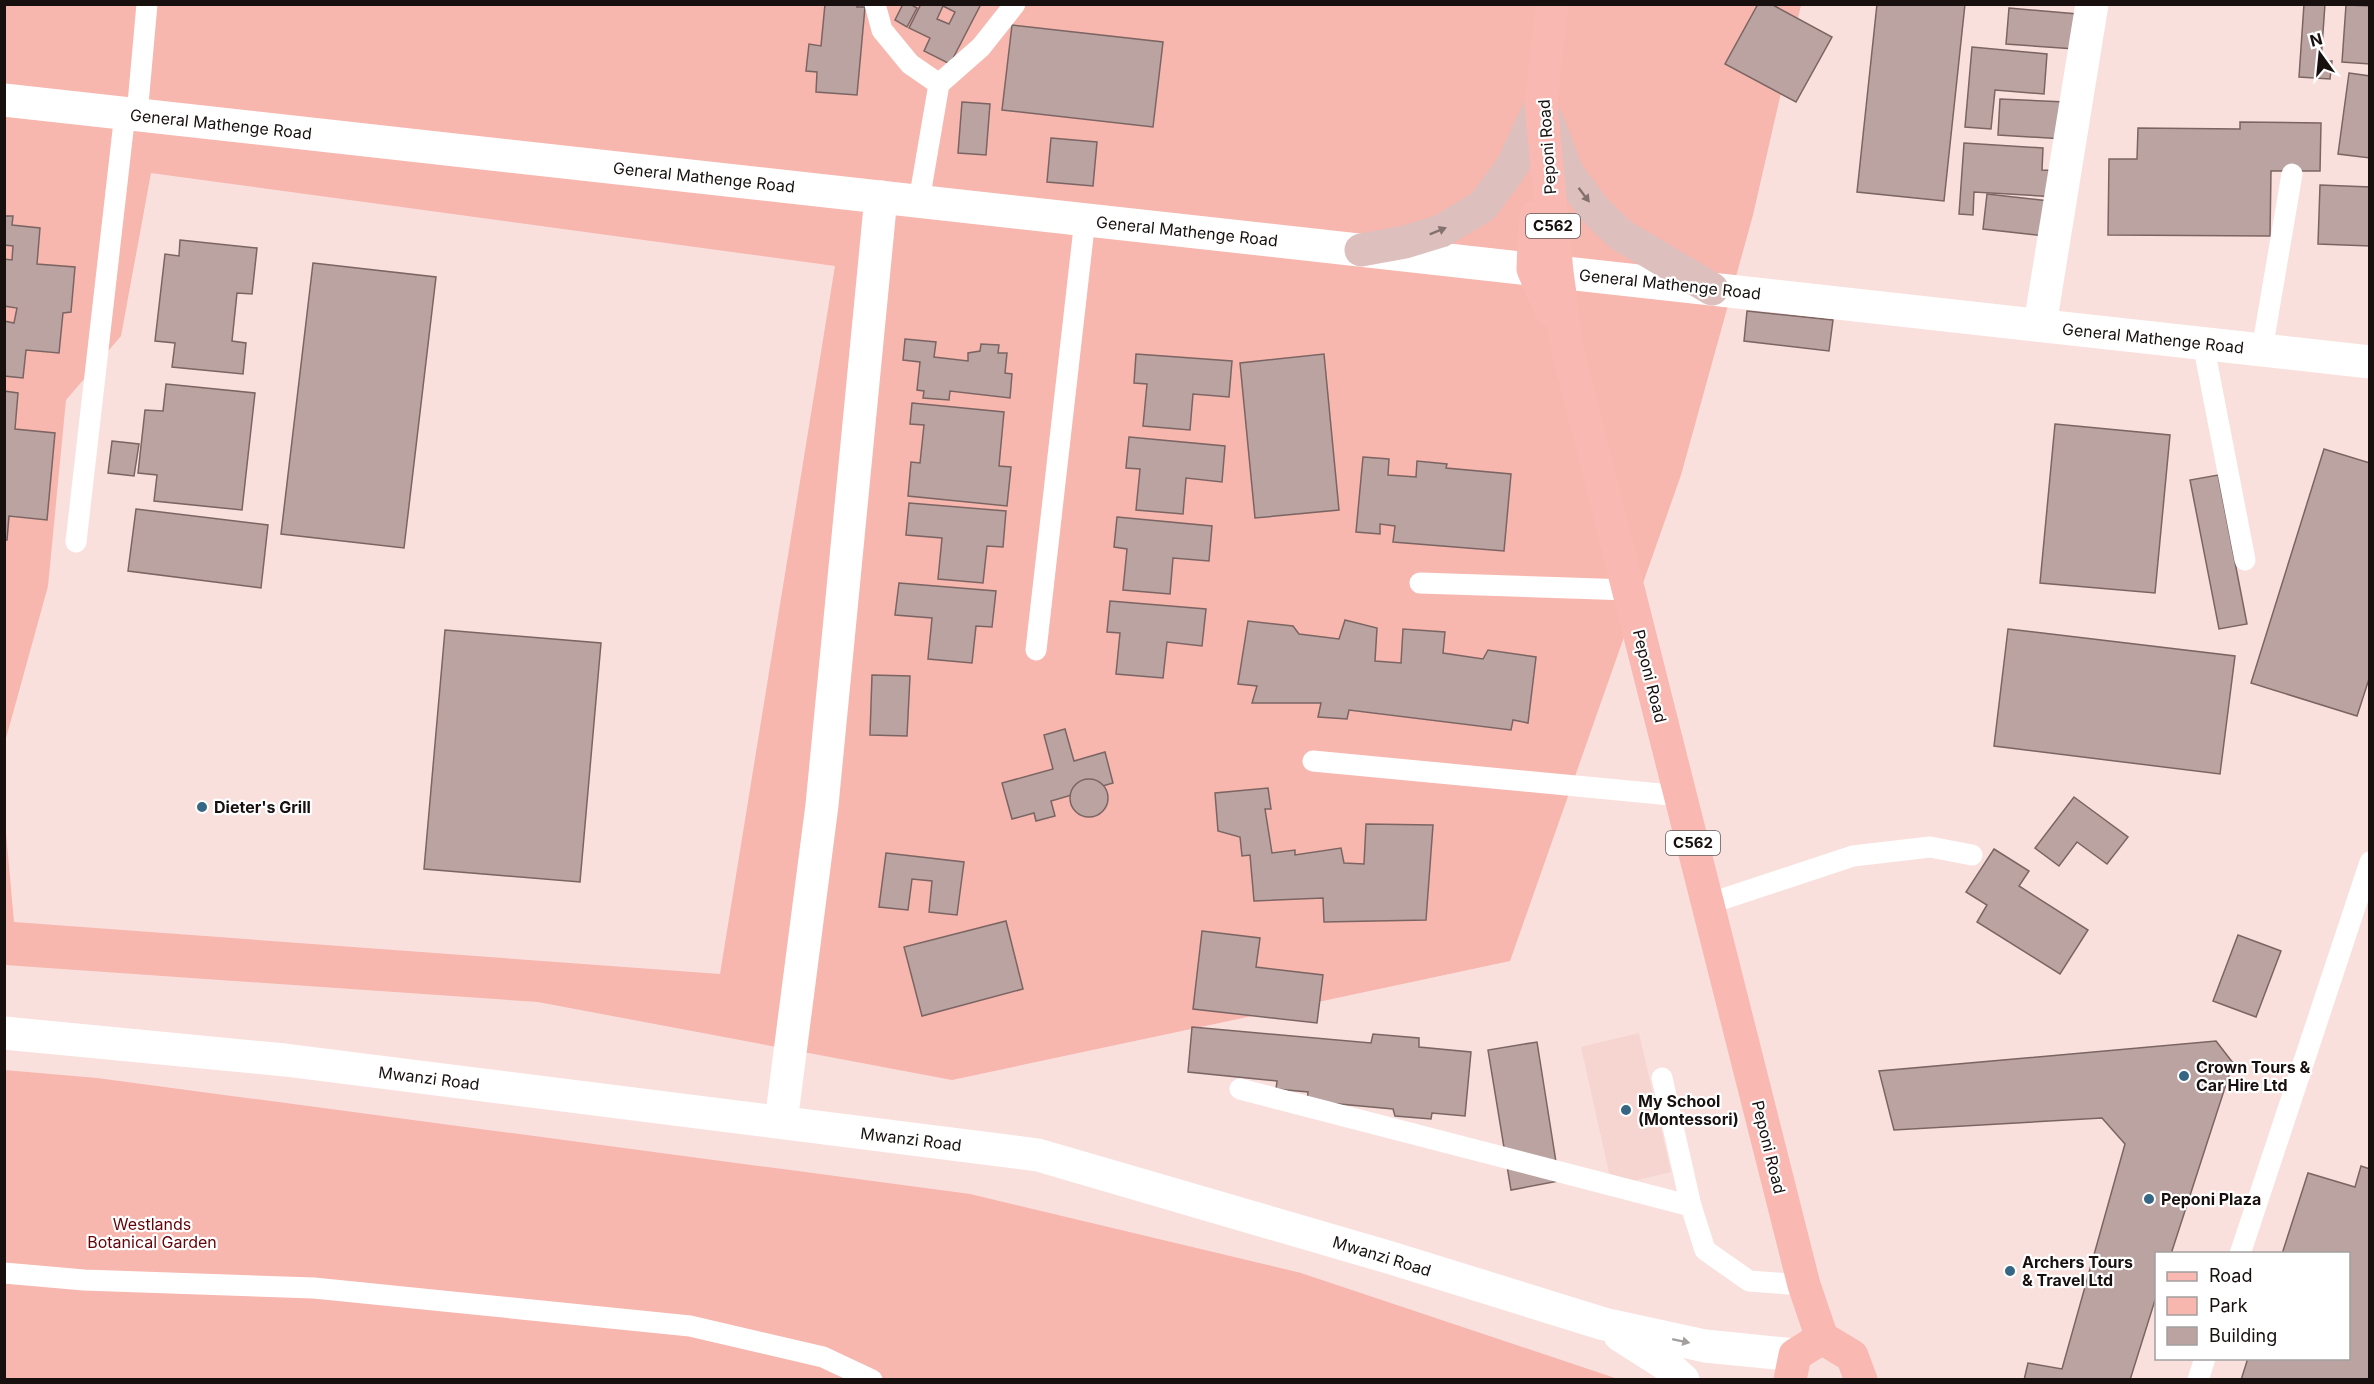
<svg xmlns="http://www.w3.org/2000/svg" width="2374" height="1384" viewBox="0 0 2374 1384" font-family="Inter,sans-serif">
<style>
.built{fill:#f6d4d0}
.green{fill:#f7b6ae}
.building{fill:#baa3a0;stroke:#7b6563;stroke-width:1.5;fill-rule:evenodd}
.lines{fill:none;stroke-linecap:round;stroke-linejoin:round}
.lane{stroke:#fff;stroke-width:21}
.street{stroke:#fff;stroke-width:33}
.secondary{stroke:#ddc0bd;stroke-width:33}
.primary{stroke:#f9b8b1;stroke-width:33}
.oneway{fill:#84716f}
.oneway2{fill:#a39f9f}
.poi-dot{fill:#356684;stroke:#fff;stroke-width:2}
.labels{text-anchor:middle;stroke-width:4.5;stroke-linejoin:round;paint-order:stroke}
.shield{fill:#fff;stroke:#5d5857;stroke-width:1.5}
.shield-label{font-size:15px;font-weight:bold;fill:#18100f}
.street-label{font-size:16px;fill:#18100f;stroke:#fff}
.poi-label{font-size:16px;font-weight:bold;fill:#18100f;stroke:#fff;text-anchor:start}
.park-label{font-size:16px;fill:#650408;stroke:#fff}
</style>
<rect width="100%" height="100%" fill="#f9e0dd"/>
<path class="built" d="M1639,1033L1671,1172L1612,1186L1581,1047Z"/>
<g class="green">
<path d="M5,5H1801L1753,215L1681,475L1510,961L952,1080L538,1002L5,965L4,811L14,922L720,974L835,266L151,173L121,336L66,400L48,586L5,742Z"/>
<path d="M4,1070L97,1078L970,1194L1301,1273L1618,1379H5Z"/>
</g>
<g class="building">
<path d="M825,4H858L857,7H865L857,95L816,92L817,72L806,71L809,44L821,46Z"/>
<path d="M903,4H910L917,8L907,27L895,20Z"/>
<path d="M921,4H981L950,64L924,51L930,38L909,28ZM943,6L955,12L949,24L937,19Z"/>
<path d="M1758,4H1771L1832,37L1796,102L1725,64Z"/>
<path d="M1877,4H1965L1944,201L1857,192Z"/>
<path d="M2304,4H2325L2321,61H2332L2330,79L2299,77Z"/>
<path d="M2346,5L2370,6V64L2342,62Z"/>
<path d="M2009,8L2078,14L2075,49L2006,44Z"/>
<path d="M1012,25L1163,42L1153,127L1002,110Z"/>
<path d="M1972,47L2047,54L2044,94L1995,90L1991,129L1965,127Z"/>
<path d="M2349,73L2370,76V158L2338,154Z"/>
<path d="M2000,99L2066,102L2064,139L1998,135Z"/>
<path d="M962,102L990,104L986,155L958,153Z"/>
<path d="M2240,122L2321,123L2320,171H2271L2270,236L2108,235L2109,159H2137L2138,128L2240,129Z"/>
<path d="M1051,138L1097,142L1093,186L1047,182Z"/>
<path d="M1964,143L2043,148L2042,170L2060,171L2058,197L1974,192L1973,215L1959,214Z"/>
<path d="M2320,185L2370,187V246L2318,244Z"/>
<path d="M1987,194L2058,202L2054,237L1983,229Z"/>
<path d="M4,216H13L12,225L40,228L37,264L75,267L71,312L63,313L59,353L26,350L23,378L4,376V321L14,323L17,308L4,306V259L12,260L13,246L4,245Z"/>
<path d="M180,240L257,248L252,294L237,293L232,341L246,343L243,374L172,367L175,343L155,341L165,254L179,256Z"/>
<path d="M313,263L436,277L404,548L281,534Z"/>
<path d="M1747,311L1833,320L1829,351L1744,341Z"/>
<path d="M905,339L936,342L934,357L968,361V353L980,351L981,344L999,345L998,353H1007L1005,373L1012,374L1010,398L950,391L949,400L923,398L924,391L917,390L920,362L903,360Z"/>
<path d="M1136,354L1232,361L1229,397L1193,394L1190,430L1143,426L1147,384L1134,383Z"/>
<path d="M1324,354L1339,510L1255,518L1240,363Z"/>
<path d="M166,384L255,393L242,510L154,501L157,475L138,473L145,410L163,411Z"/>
<path d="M4,391L18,393L15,429L55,433L47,520L9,516L7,540H4Z"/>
<path d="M912,403L1004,412L999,466L1011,467L1007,506L908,496L911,462L920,463L924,425L910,424Z"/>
<path d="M2055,424L2170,435L2155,593L2040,583Z"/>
<path d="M1129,437L1225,446L1222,482L1186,478L1183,514L1136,510L1140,469L1126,468Z"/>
<path d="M112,441L139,444L134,476L108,473Z"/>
<path d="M2324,449L2370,463V676L2357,716L2251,683Z"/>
<path d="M1363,457L1389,459L1388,475L1416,477L1417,461L1447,464L1446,468L1511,474L1504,551L1393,542L1395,526L1380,524V534L1356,532Z"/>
<path d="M2218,475L2247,624L2219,629L2190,480Z"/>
<path d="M909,503L1006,511L1003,547L987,546L983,583L938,579L942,538L906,535Z"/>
<path d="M136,509L268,525L261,588L128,571Z"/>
<path d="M1117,517L1212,526L1209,561L1173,558L1170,594L1123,590L1127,549L1114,547Z"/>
<path d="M899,583L996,591L992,627L976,626L972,663L928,659L932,618L895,615Z"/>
<path d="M1110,601L1206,609L1202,646L1167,642L1163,678L1116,674L1120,633L1107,632Z"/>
<path d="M1345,620L1377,628L1375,661L1401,663L1403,629L1445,632L1443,653L1483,659L1488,650L1536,657L1528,723L1513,720L1511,730L1349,710L1347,719L1318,717L1321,703H1252L1257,686L1238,684L1248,621L1293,626L1299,634L1339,639Z"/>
<path d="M2008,629L2235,656L2220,774L1994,746Z"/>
<path d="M445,630L601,643L580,882L424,869Z"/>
<path d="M872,675L910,676L907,736L870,735Z"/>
<path d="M1065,729L1074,761L1105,752L1113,783L1051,801L1055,816L1036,821L1034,813L1012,819L1002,783L1053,769L1044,735Z"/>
<circle cx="1089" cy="798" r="19"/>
<path d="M1268,788L1271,809H1265L1272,853L1295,850V855L1341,848L1344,863L1364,864L1366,824L1433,825L1426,920L1324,922L1323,898L1254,901L1250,855L1242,856L1240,837L1218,831L1215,793Z"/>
<path d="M2074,797L2128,837L2107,864L2077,842L2059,866L2035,848Z"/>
<path d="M1994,849L2029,871L2019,886L2088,930L2060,974L1977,922L1987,905L1966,892Z"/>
<path d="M886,853L964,862L957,915L929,912L932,881L912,879L908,910L879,907Z"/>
<path d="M1006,921L1023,989L922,1016L904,947Z"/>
<path d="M1202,931L1260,938L1256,967L1323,975L1317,1023L1193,1009Z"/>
<path d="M2238,935L2281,951L2256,1017L2213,1001Z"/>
<path d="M1192,1027L1371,1043L1373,1034L1419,1038V1047L1471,1052L1465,1116L1432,1113L1431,1119L1395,1116L1393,1109L1307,1101L1308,1092L1276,1089L1277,1081L1188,1072Z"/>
<path d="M2216,1041L2233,1063L2171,1254H2156V1297L2130,1380H2024L2028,1363L2062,1369L2125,1144L2102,1118L1894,1130L1879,1071Z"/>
<path d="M1537,1042L1559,1181L1511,1190L1488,1050Z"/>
<path d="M2361,1166L2370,1169V1380H2241L2248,1358H2348V1254H2282L2308,1173L2355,1187Z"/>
</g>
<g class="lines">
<g class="lane">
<path d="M875,4L882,30L910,64L939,84"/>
<path d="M137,115L147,4"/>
<path d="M919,201L939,84L981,47L1015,4"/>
<path d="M2203,343L2245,560"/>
<path d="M2262,350L2292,174"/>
<path d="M76,542L125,113"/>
<path d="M1420,583L1629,590"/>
<path d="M1036,650L1085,219"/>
<path d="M1313,761L1681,796"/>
<path d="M1708,904L1853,856L1930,847L1972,855"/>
<path d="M1662,1078L1691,1206L1705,1250L1749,1281L1804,1285"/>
<path d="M1240,1089L1691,1206"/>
<path d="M2240,1254L2370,862"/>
<path d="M4,1273L84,1280L314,1288L690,1326L823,1357L872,1380"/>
<path d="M2198,1380L2205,1358"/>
</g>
<g class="street">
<path d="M4,100L2370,362"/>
<path d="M2040,325L2092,4"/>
<path d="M4,1033L285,1060L1038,1155L1388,1257L1604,1324L1705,1346L1795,1355"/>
<path d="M781,1122L822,805L881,197"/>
<path d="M1620,1335L1664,1363L1683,1380"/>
</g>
<g class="secondary">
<path d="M1547,120L1568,174L1595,210L1621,235L1712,289"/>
<path d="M1361,250L1405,242L1441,231L1483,206L1513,165L1541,104"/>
</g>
<g class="primary">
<path d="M1552,4L1541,104L1557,272L1567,347L1804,1285L1822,1338"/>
<path d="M1535,217L1533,269L1551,311"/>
<path d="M1822,1338L1852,1356L1861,1380"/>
<path d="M1790,1380L1795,1355L1822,1338"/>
</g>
</g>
<defs><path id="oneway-solid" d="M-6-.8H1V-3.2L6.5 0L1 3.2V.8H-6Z" transform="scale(1.5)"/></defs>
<g class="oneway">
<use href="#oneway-solid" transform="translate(1584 195) rotate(53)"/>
<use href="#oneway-solid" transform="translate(1438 231) rotate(-22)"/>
</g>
<use class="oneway2" href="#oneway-solid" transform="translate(1681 1341) rotate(12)"/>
<g class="poi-dot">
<circle cx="202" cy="807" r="6"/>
<circle cx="2184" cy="1076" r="6"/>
<circle cx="1626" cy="1110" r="6"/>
<circle cx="2149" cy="1199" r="6"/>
<circle cx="2010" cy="1271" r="6"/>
</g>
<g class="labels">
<g class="shield">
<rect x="1526" y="214" width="54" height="24" rx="4.5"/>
<rect x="1666" y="831" width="54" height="24" rx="4.5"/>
</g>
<g class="shield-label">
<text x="1553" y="231">C562</text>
<text x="1693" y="848">C562</text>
</g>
<g class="street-label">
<text transform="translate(221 124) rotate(6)" y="6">General Mathenge Road</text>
<text transform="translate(1547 147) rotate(-94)" y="6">Peponi Road</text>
<text transform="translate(704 177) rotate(6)" y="6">General Mathenge Road</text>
<text transform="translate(1187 231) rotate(6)" y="6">General Mathenge Road</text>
<text transform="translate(1670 284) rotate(6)" y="6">General Mathenge Road</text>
<text transform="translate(2153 338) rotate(6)" y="6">General Mathenge Road</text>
<text transform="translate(1650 676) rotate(76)" y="6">Peponi Road</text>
<text transform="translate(429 1078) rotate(7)" y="6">Mwanzi Road</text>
<text transform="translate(911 1139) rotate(7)" y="6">Mwanzi Road</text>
<text transform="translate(1769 1147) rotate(76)" y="6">Peponi Road</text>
<text transform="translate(1382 1256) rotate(17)" y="6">Mwanzi Road</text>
</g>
<g class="poi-label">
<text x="214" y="813">Dieter's Grill</text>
<text x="2196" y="1073">Crown Tours &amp;<tspan x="2196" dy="18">Car Hire Ltd</tspan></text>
<text x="1638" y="1107">My School<tspan x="1638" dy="18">(Montessori)</tspan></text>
<text x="2161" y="1205">Peponi Plaza</text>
<text x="2022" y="1268">Archers Tours<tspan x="2022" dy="18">&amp; Travel Ltd</tspan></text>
</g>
<g class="park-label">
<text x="152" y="1230">Westlands<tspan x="152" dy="18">Botanical Garden</tspan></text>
</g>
</g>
<rect width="2374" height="1384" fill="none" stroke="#18100f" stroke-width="12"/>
<rect x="2155" y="1252" width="195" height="108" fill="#ffffff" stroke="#a39f9f" stroke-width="1.5"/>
<rect x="2167" y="1272" width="30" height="9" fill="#f9b8b1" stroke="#a39f9f" stroke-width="1.5"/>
<text x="2209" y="1282" font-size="18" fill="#18100f">Road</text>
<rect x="2167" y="1297" width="30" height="18" fill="#f7b6ae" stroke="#a39f9f" stroke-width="1.5"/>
<text x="2209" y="1312" font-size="18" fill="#18100f">Park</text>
<rect x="2167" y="1327" width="30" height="18" fill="#baa3a0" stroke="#a39f9f" stroke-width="1.5"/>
<text x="2209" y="1342" font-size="18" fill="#18100f">Building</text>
<g transform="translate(2320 54) rotate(345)" stroke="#ffffff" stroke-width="4.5" paint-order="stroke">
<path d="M0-4.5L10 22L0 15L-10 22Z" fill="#18100f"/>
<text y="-9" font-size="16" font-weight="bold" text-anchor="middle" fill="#18100f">N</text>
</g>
</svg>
